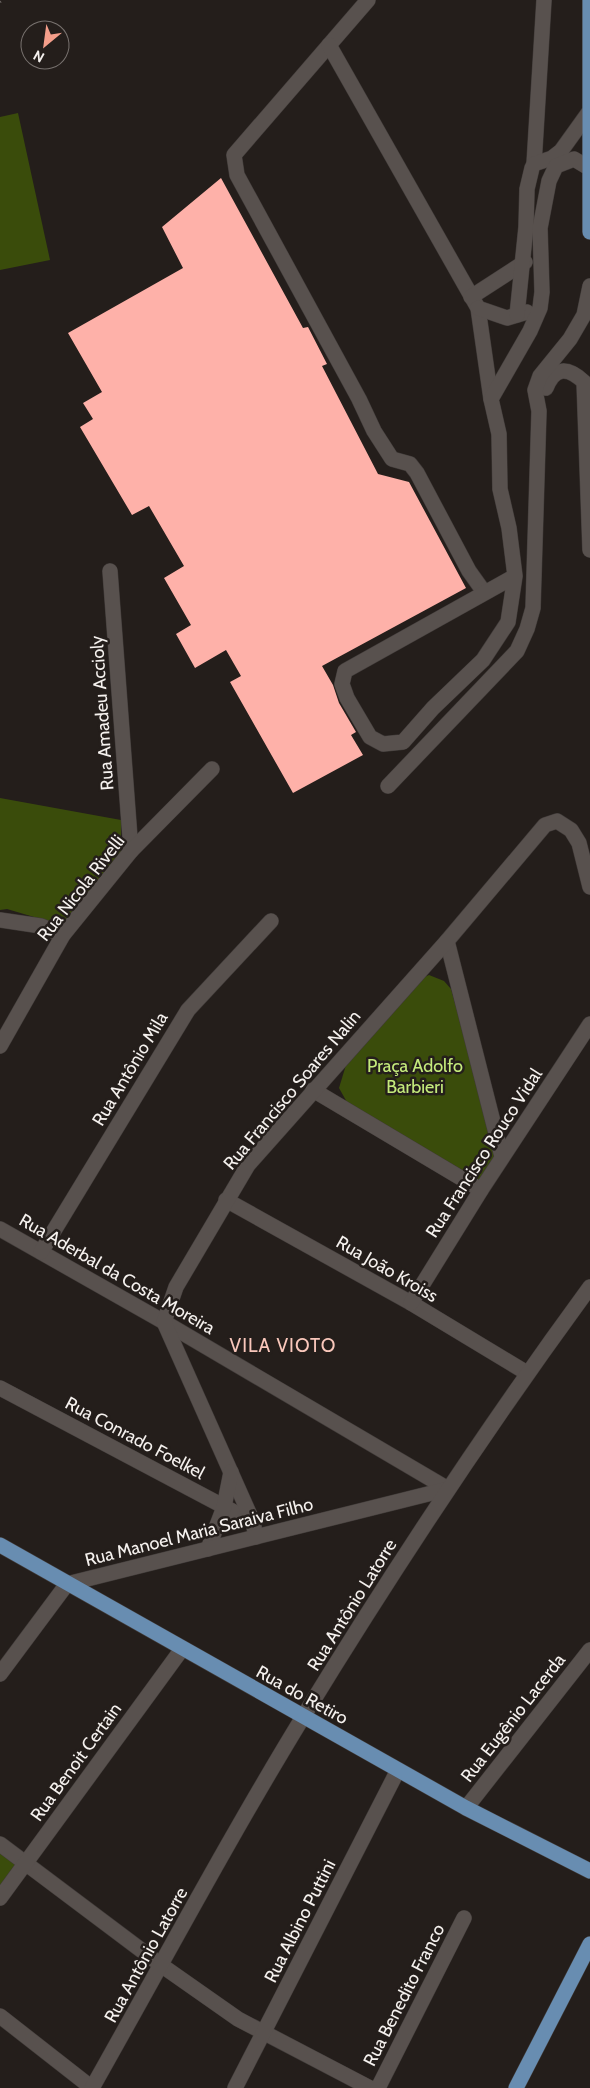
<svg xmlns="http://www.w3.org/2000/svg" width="590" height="2088" viewBox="0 0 590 2088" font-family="Cabin,sans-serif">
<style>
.green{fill:#3a4c0b}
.building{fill:#feb1a9}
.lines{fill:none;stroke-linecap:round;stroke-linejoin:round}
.minor-casing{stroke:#403b39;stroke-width:16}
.major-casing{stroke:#403b39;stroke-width:16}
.path{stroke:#746f6c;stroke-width:2.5;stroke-dasharray:1 4;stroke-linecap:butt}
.minor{stroke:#58514e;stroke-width:15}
.major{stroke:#688db1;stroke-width:15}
.labels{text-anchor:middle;stroke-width:5;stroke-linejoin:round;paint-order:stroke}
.street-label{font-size:18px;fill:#f5f1ee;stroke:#241e1b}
.park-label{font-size:18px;fill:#c5eb7c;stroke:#241e1b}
.neighbourhood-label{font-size:19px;letter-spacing:1px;fill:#f9c7bb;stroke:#241e1b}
</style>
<rect width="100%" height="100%" fill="#241e1b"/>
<g class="green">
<path d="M18,113L50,260L0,270V117Z"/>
<path d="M0,798L121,820V853L61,925L7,909L0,910Z"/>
<path d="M429,975L444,981L451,989L499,1157L483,1182L348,1104L339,1088L346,1065L418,980Z"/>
<path d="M0,1851L19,1866L0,1892Z"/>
</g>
<path class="building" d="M221,178L303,328L308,327L327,364L322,366L378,474L409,482L466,588L322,666L333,685L339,703L356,732L351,735L363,755L293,793L230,682L241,676L226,650L195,668L176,634L191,625L164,578L184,566L149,506L132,515L80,427L93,419L83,403L102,392L68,333L183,268L162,227Z"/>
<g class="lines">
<g class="minor-casing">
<g id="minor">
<path d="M368,0L234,155L237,175L359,399L374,431L392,459L410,464L417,473L469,571L484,592"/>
<path d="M329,45L478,308L491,399"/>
<path d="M534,164L544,0"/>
<path d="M471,297L525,262"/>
<path d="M478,308L507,318L527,312"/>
<path d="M517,315L526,227L527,189L532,168L534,164L552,158L561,151L589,112"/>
<path d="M546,388C555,366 568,367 584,382L590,550"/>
<path d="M110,571L131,851"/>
<path d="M515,576L345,671L342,684L347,698L370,737L383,744L403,742L433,708L483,660L508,622L515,576L509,528L500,489L499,434L491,399L530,331L540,308L542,292L540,228L549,181L556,166L574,159L589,168"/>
<path d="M388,786L517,651L527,629L533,608L539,411L535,390L540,376L570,339L584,315L590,286"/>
<path d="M0,920L41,926L63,935"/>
<path d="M447,941L502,1157"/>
<path d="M0,1046L63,935L131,851L212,769"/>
<path d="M313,1090L481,1190"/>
<path d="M226,1200L411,1303L527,1373"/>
<path d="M0,1229L164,1322L448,1489"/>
<path d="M41,1252L188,1010L271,921"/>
<path d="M411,1303L481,1190L590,1024"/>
<path d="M0,1388L253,1522"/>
<path d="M256,1537L253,1522L164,1322L176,1287L248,1165L447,941L545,825L557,821L571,830L579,843L590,887"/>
<path d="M208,1549L224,1507L231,1472"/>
<path d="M0,1674L67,1584L448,1489"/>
<path d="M466,1808L590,1650"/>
<path d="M0,1844L161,1965L238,2019L370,2088"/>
<path d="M0,1898L182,1649"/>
<path d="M0,2016L92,2088"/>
<path d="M92,2088C162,1964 229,1838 303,1717C393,1570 488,1426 590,1287"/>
<path d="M235,2088L398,1770"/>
<path d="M378,2088L464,1918"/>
</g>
</g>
<g class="major-casing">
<g id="major">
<path d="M590,0V232"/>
<path d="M0,1545L466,1808L590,1871"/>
<path d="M516,2088L590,1944"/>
</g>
</g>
<path class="path" d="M0,2L2,0"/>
<use href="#minor" class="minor"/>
<use href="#major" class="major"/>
</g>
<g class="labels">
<g class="street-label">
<text transform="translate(102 713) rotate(-94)" y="6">Rua Amadeu Accioly</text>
<text transform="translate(81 888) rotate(-52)" y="6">Rua Nicola Rivelli</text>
<text transform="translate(130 1069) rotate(-59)" y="6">Rua Antônio Mila</text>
<text transform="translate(292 1090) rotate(-50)" y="6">Rua Francisco Soares Nalin</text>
<text transform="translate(484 1153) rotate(-57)" y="6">Rua Francisco Rouco Vidal</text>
<text transform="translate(387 1269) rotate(30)" y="6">Rua João Kroiss</text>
<text transform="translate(117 1274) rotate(30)" y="6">Rua Aderbal da Costa Moreira</text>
<text transform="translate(135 1438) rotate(28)" y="6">Rua Conrado Foelkel</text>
<text transform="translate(199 1532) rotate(-14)" y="6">Rua Manoel Maria Saraiva Filho</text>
<text transform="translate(352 1605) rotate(-58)" y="6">Rua Antônio Latorre</text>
<text transform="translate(302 1695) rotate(29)" y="6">Rua do Retiro</text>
<text transform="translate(513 1718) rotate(-52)" y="6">Rua Eugênio Lacerda</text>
<text transform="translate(76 1762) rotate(-54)" y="6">Rua Benoit Certain</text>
<text transform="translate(300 1921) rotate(-63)" y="6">Rua Albino Puttini</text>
<text transform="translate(146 1955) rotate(-61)" y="6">Rua Antônio Latorre</text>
<text transform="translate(404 1995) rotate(-63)" y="6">Rua Benedito Franco</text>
</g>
<g class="park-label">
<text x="415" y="1072">Praça Adolfo<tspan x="415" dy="21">Barbieri</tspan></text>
</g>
<g class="neighbourhood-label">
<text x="283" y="1352">VILA VIOTO</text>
</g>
</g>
<g transform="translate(45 45) rotate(209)"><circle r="24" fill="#241e1b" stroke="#78726f"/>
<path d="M0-4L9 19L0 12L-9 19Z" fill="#f49e8a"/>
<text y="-8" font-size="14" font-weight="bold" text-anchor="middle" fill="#f5f1ee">N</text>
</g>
</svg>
